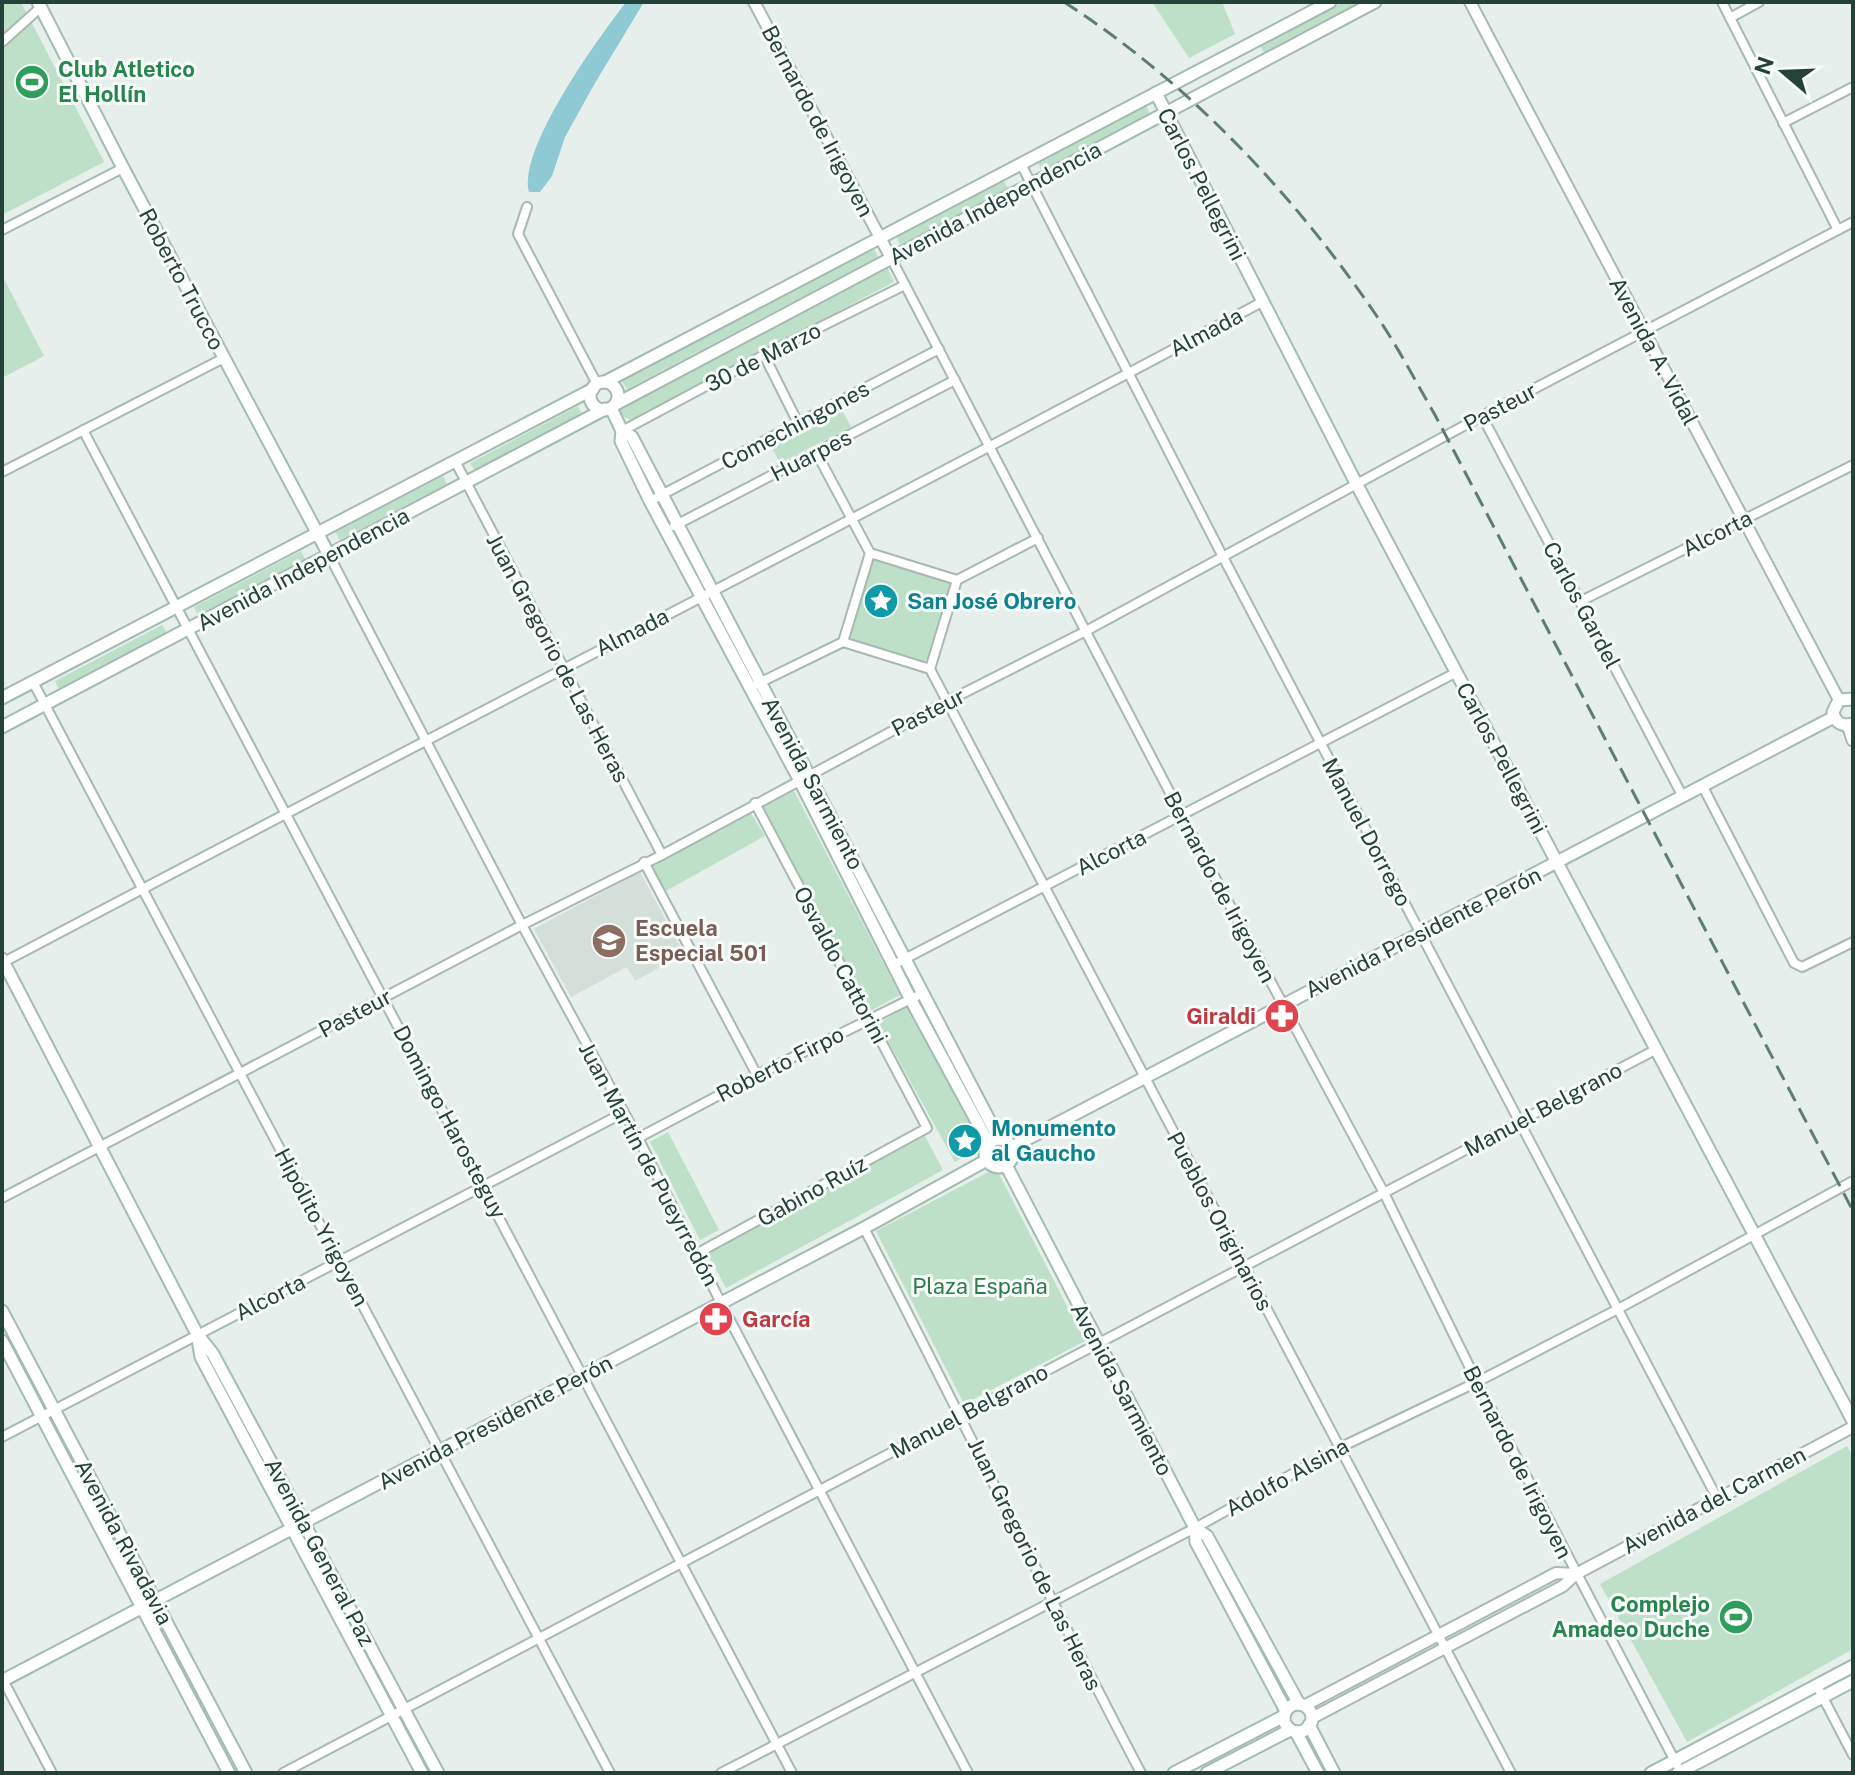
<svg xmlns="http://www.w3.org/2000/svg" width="1855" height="1775" viewBox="0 0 1855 1775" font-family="'Public Sans',sans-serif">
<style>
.built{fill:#d4dfda}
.green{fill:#bfe0c8}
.water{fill:#8ec9d4}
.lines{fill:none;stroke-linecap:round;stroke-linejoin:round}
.minor-casing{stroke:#a8b8b2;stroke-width:12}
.tertiary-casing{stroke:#a8b8b2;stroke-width:14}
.secondary-casing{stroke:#a4bbb3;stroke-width:15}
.minor{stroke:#fff;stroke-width:8}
.tertiary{stroke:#fff;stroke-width:10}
.secondary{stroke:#fff;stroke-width:11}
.rail{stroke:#5f7d75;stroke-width:3;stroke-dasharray:16 8;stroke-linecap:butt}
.labels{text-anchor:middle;stroke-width:6;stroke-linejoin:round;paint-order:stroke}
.leisure-label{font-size:22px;font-weight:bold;fill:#27864d;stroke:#f7fbf9;text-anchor:start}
.street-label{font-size:22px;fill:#24423a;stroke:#f7fbf9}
.culture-label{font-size:22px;font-weight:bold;fill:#0d838f;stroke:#f7fbf9;text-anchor:start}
.education-label{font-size:22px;font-weight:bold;fill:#785e54;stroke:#f7fbf9;text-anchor:start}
.health-label{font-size:22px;font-weight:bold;fill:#be3a42;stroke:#f7fbf9;text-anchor:end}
.park-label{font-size:22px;fill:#2d7a4b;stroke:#f7fbf9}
</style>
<rect width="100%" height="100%" fill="#e6efeb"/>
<path class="built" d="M640,872L684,954L635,981L627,967L571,997L534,929Z"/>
<g class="green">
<path d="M2,2H21L104,162L2,215Z"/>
<path d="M1152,2H1222L1235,34L1189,58Z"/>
<path d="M1343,2H1363L1264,53L1260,45Z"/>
<path d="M1146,106L1150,114L1042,171L1038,163Z"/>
<path d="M1003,180L1008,188L900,245L896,236Z"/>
<path d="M874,249L878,257L627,389L622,381Z"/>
<path d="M886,265L894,282L631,420L622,416L618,408Z"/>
<path d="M2,275L44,356L2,378Z"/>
<path d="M578,406L582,414L475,471L470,463Z"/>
<path d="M840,406L851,427L780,463L769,442Z"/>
<path d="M443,476L447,484L340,540L335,532Z"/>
<path d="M301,551L305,559L198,615L194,607Z"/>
<path d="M875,559L946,581L950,585L929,657L924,661L854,640L849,635L871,563Z"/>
<path d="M162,625L167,633L59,689L55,681Z"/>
<path d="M794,791L900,995L870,1011L763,807Z"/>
<path d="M749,810L765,836L664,892L650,865Z"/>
<path d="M909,1006L986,1144L955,1162L878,1023Z"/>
<path d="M668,1132L719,1230L700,1240L650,1142Z"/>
<path d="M925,1136L943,1170L726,1288L707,1253Z"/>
<path d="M996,1168L1085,1341L964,1404L876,1231Z"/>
<path d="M1847,1446L1853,1457V1649L1687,1742L1600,1584Z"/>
</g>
<path class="water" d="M626,2H644L595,83L565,137L552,176L540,192H529C518,148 598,39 626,2Z"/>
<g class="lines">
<g class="minor-casing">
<g id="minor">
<path d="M1722,2L1838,230"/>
<path d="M1730,18L1759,2"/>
<path d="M2,42L41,7"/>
<path d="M1783,123L1853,87"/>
<path d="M1021,164L1223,557L1717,1498"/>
<path d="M527,207L518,234L597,384"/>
<path d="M2,230L123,168"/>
<path d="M891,258L1182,816L1384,1193L1477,1382L1677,1765"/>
<path d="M764,355L798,423"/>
<path d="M1482,416L1682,795"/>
<path d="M83,430L792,1773"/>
<path d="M622,431L764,355L905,285"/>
<path d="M816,452L870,553"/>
<path d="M455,461L662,855"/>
<path d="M2,472L224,358"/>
<path d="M650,501L939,349"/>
<path d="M674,526L955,380"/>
<path d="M329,555L522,925L638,1138L721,1303L968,1773"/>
<path d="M957,580L1038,538"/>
<path d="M1581,601L1853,465"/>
<path d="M930,669L843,642L870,553L957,580L930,669L1511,1773"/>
<path d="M33,682L610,1773"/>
<path d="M757,684L843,642"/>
<path d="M1703,787L1794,963L1802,967L1853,942"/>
<path d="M644,862L757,1075"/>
<path d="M2,963C421,741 844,526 1262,302"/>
<path d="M893,965L1457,672"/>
<path d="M638,1138L757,1075L923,993"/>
<path d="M2,1198L522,925L662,855L946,702L1086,631L1482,416L1853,222"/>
<path d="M864,1228C958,1409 1046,1593 1141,1773"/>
<path d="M696,1254L927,1128L755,803"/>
<path d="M2,1437L623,1113"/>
<path d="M2,1678L52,1773"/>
<path d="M1817,1686L1853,1755"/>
<path d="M283,1773L1655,1050"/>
<path d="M721,1773L1195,1528L1339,1448L1477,1382L1618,1309L1853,1181"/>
</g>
</g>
<g class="tertiary-casing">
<g id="tertiary">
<path d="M754,2L891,258"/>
<path d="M1470,2L1839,700"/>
<path d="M1304,1706L1556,1573L1576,1574"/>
<path d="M1312,1718L1563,1586L1576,1574L1853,1427"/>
</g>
</g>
<g class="secondary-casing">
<g id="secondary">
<path d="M38,2L123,168L329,555"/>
<path d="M1156,93L1357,485L1853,1421"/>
<path d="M605,382L1330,2"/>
<circle cx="604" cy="396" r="14"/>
<path d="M616,404L1375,2"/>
<path d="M611,408L622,431L621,441L650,501L799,779L911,1000L989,1144"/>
<path d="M622,431L632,437L999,1139"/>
<path d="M2,698L593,389"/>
<path d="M1853,699L1839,700L1833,712C1835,723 1843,727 1853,724"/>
<path d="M1848,725L1853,740"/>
<path d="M2,727L605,409"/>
<path d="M2,959L197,1334L213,1354L438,1773"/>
<circle cx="999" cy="1153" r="14"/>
<path d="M1012,1147L1834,717"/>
<path d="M1006,1165L1195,1528L1196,1542L1286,1711"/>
<path d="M2,1311L246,1773"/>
<path d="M197,1334L201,1357L422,1773"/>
<path d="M2,1341L229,1773"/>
<path d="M1195,1528L1207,1536L1299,1704"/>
<path d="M2,1681L864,1228L987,1160"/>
<circle cx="1298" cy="1718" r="14"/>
<path d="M1309,1725L1334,1773"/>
<path d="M1296,1732L1318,1773"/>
<path d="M1174,1773L1284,1716"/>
<path d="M1207,1773L1290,1730"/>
<path d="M1651,1773L1853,1666"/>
<path d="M1678,1773L1853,1681"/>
</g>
</g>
<use href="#minor" class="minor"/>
<use href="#tertiary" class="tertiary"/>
<use href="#secondary" class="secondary"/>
<path class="rail" d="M1064,2C1188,82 1293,193 1376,315C1398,347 1416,382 1435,415L1853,1211"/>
</g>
<defs>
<g id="stadium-disc" transform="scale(1.8)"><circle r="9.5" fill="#2e9e5b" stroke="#f7fbf9"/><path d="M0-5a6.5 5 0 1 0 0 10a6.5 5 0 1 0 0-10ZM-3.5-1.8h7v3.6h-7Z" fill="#fff"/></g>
<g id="sight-disc" transform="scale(1.8)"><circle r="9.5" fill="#0f9aa8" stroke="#f7fbf9"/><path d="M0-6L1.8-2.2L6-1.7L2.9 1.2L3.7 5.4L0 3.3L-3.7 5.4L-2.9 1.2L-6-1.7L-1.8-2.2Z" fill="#fff"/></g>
<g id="school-disc" transform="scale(1.8)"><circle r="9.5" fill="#8d6e63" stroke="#f7fbf9"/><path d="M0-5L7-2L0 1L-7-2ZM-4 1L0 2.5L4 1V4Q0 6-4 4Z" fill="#fff"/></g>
<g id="pharmacy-disc" transform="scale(1.8)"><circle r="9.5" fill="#e0444e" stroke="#f7fbf9"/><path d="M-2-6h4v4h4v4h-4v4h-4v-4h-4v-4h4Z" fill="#fff"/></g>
</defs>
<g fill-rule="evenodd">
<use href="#stadium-disc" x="32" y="82"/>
<use href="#sight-disc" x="881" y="601"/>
<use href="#school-disc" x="609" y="941"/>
<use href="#pharmacy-disc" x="1282" y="1016"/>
<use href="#sight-disc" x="965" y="1141"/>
<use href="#pharmacy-disc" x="716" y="1319"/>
<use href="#stadium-disc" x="1736" y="1617"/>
</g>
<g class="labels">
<g class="leisure-label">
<text x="58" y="77">Club Atletico<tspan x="58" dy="25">El Hollín</tspan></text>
<text x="1710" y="1612" text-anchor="end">Complejo<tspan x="1710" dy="25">Amadeo Duche</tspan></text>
</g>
<g class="street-label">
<text transform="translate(818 121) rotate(62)" y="8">Bernardo de Irigoyen</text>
<text transform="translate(1202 184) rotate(63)" y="8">Carlos Pellegrini</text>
<text transform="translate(995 203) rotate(-28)" y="8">Avenida Independencia</text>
<text transform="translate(182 279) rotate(62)" y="8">Roberto Trucco</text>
<text transform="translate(1206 332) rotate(-28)" y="8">Almada</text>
<text transform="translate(1654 351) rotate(62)" y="8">Avenida A. Vidal</text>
<text transform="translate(763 357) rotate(-27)" y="8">30 de Marzo</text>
<text transform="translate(1500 407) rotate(-28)" y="8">Pasteur</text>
<text transform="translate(795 425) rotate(-28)" y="8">Comechingones</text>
<text transform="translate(811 455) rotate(-27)" y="8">Huarpes</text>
<text transform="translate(1717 533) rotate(-27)" y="8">Alcorta</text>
<text transform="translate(303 569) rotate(-28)" y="8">Avenida Independencia</text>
<text transform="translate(1582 605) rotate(62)" y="8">Carlos Gardel</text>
<text transform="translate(632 632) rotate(-27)" y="8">Almada</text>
<text transform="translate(558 658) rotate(62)" y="8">Juan Gregorio de Las Heras</text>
<text transform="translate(928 712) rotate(-27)" y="8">Pasteur</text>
<text transform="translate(1502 758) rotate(62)" y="8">Carlos Pellegrini</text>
<text transform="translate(813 783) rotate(62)" y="8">Avenida Sarmiento</text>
<text transform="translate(1367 832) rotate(62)" y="8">Manuel Dorrego</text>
<text transform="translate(1111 852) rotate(-27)" y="8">Alcorta</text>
<text transform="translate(1220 887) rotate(62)" y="8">Bernardo de Irigoyen</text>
<text transform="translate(1423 932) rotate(-27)" y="8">Avenida Presidente Perón</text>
<text transform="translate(841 965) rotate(62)" y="8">Osvaldo Cattorini</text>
<text transform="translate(355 1013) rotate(-28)" y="8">Pasteur</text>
<text transform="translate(780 1064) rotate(-27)" y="8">Roberto Firpo</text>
<text transform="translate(1543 1109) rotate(-28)" y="8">Manuel Belgrano</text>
<text transform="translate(450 1122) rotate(62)" y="8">Domingo Harosteguy</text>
<text transform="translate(649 1164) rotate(62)" y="8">Juan Martín de Pueyrredón</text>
<text transform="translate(812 1191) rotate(-29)" y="8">Gabino Ruíz</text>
<text transform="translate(1220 1221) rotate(62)" y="8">Pueblos Originarios</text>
<text transform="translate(322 1227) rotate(62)" y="8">Hipólito Yrigoyen</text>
<text transform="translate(270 1297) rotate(-27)" y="8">Alcorta</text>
<text transform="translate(1122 1389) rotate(62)" y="8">Avenida Sarmiento</text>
<text transform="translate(969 1411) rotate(-28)" y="8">Manuel Belgrano</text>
<text transform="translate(495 1422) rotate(-28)" y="8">Avenida Presidente Perón</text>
<text transform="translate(1518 1462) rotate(63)" y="8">Bernardo de Irigoyen</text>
<text transform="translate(1287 1477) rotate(-29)" y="8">Adolfo Alsina</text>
<text transform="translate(1714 1500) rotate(-28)" y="8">Avenida del Carmen</text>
<text transform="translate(124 1542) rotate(62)" y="8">Avenida Rivadavia</text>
<text transform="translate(320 1552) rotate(62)" y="8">Avenida General Paz</text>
<text transform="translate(1035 1564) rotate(64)" y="8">Juan Gregorio de Las Heras</text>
</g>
<g class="culture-label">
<text x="907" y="609">San José Obrero</text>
<text x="991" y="1136">Monumento<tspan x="991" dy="25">al Gaucho</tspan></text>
</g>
<g class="education-label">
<text x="635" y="936">Escuela<tspan x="635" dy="25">Especial 501</tspan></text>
</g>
<g class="health-label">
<text x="1256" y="1024">Giraldi</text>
<text x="742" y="1327" text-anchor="start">García</text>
</g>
<g class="park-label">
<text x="980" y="1294">Plaza España</text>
</g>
</g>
<rect width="1855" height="1775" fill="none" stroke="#24423a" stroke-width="8"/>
<g transform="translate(1783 72) rotate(289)" stroke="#f7fbf9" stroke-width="6" paint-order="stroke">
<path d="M0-6L14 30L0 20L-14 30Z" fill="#24423a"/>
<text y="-12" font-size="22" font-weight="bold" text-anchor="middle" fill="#24423a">N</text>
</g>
</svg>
